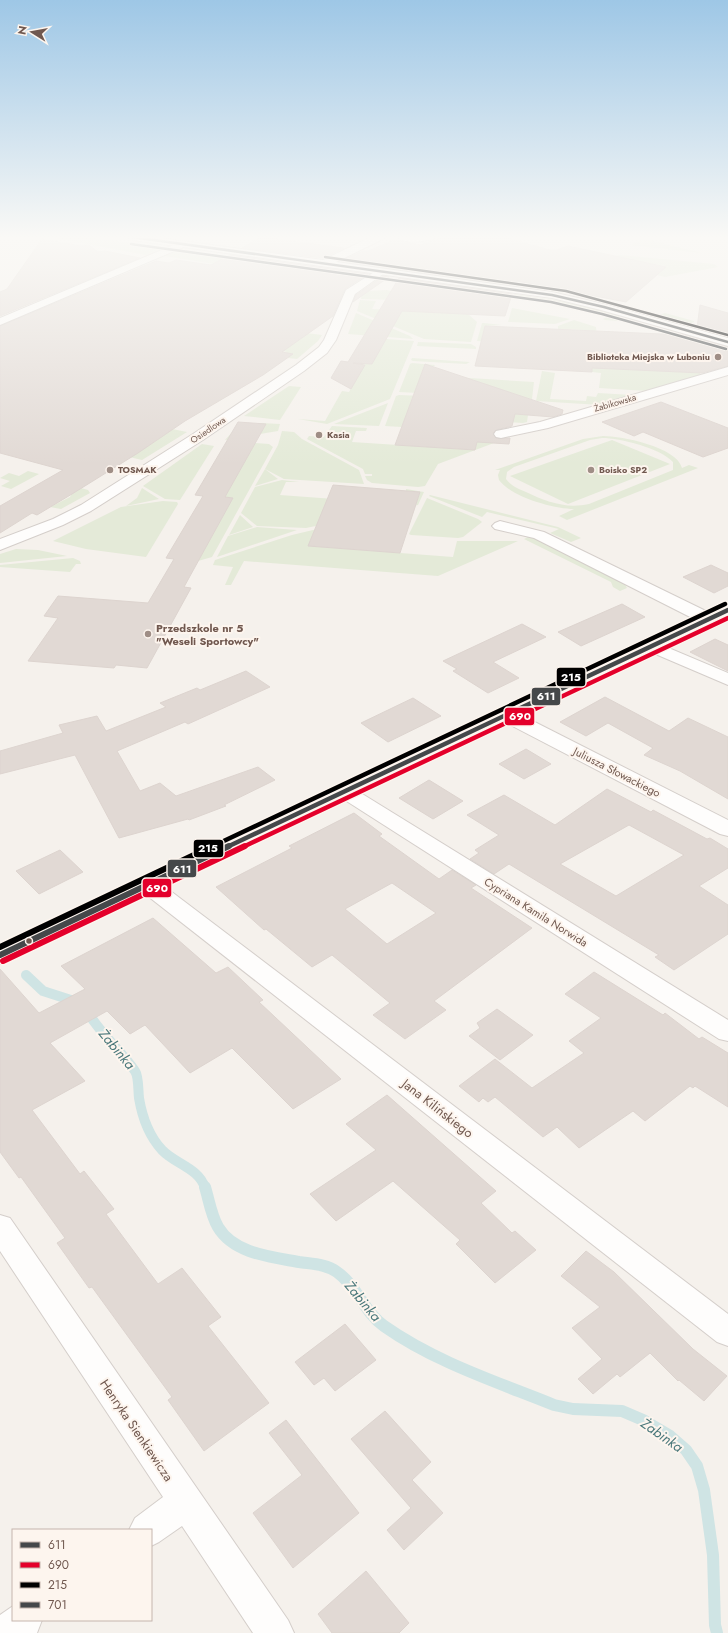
<svg xmlns="http://www.w3.org/2000/svg" width="728" height="1633" viewBox="0 0 728 1633" font-family="Jost,sans-serif">
<style>
.green{fill:#e4ead8;fill-rule:evenodd}
.lines{fill:none;stroke-linecap:round;stroke-linejoin:round}
.stream-far1{stroke:#cfe4e4;stroke-width:10}
.stream{stroke:#cfe4e4;stroke-width:12}
.building{fill:#e1d9d4;stroke:#ddd4cf;fill-rule:evenodd}
.street-casing{stroke:#d4ceca;stroke-width:2}
.secondary-casing{stroke:#d4cdc8;stroke-width:2}
.street{fill:#fefdfc;fill-rule:evenodd}
.secondary{fill:#fefdfc;fill-rule:evenodd}
.bus-1-far2-casing{stroke:#fdf5ee;stroke-width:4}
.bus-1-far1-casing{stroke:#fdf5ee;stroke-width:7}
.bus-1-casing{stroke:#fdf5ee;stroke-width:9}
.bus-2-far1-casing{stroke:#fdf5ee;stroke-width:7}
.bus-2-casing{stroke:#fdf5ee;stroke-width:9}
.bus-3-far2-casing{stroke:#fdf5ee;stroke-width:4}
.bus-3-far1-casing{stroke:#fdf5ee;stroke-width:7}
.bus-3-casing{stroke:#fdf5ee;stroke-width:9}
.bus-4-casing{stroke:#fdf5ee;stroke-width:4}
.bus-1-far2{stroke:#45484a;stroke-width:2.5}
.bus-1-far1{stroke:#45484a;stroke-width:4.5}
.bus-1{stroke:#45484a;stroke-width:6}
.bus-2-far1{stroke:#e4002b;stroke-width:4.5}
.bus-2{stroke:#e4002b;stroke-width:6}
.bus-3-far2{stroke:#000;stroke-width:2.5}
.bus-3-far1{stroke:#000;stroke-width:4.5}
.bus-3{stroke:#000;stroke-width:6}
.bus-4{stroke:#45484a;stroke-width:2.5}
.poi-dot{fill:#9f8e86;stroke:#fdf5ee;stroke-width:1.5}
.bus-dot{fill:#70584f;stroke:#fdf5ee;stroke-width:1.5}
.labels{text-anchor:middle;stroke-width:4;stroke-linejoin:round;paint-order:stroke}
.far-poi-label{font-size:9px;font-weight:bold;fill:#70584f;stroke:#fdf5ee;text-anchor:start}
.far-street-label{font-size:9px;fill:#70584f;stroke:#fdf5ee}
.poi-label{font-size:11px;font-weight:bold;fill:#70584f;stroke:#fdf5ee;text-anchor:start}
.street-label{font-size:11px;fill:#70584f;stroke:#fdf5ee}
.near-street-label{font-size:13px;fill:#70584f;stroke:#fdf5ee}
.near-water-label{font-size:14px;font-style:italic;fill:#49777a;stroke:#fdf5ee}
.line-badge{stroke:#fdf5ee;stroke-width:1.5}
.badge-label{font-size:11px;text-anchor:middle;font-weight:bold;fill:#fff}
</style>
<rect width="100%" height="100%" fill="#f5f1ec"/>
<g class="green">
<path d="M50,237H84L158,246L163,248L146,255Z"/>
<path d="M645,239L702,253L629,245Z"/>
<path d="M178,251L234,258L221,265L164,256Z"/>
<path d="M620,255L714,264L718,267L665,277L653,274L666,266L607,258Z"/>
<path d="M387,290L391,291L396,300L361,299L362,294L367,291Z"/>
<path d="M515,294L573,303L618,315L621,319L617,321L605,320L603,319L607,317L573,307L512,296Z"/>
<path d="M360,300L376,301L372,309L468,314L477,322L471,342L424,339L357,311Z"/>
<path d="M512,308L570,319L555,324L511,322H508Z"/>
<path d="M356,313L410,336L413,339L348,334Z"/>
<path d="M665,313L694,321V322L685,325L656,316Z"/>
<path d="M574,320L596,327L597,341L581,348L477,341L482,323H484L502,325L485,326L482,337L585,342V330L558,329V326Z"/>
<path d="M290,331L322,335L318,341L297,359L288,358L292,354L286,353L287,352L200,337Z"/>
<path d="M386,339L414,341L390,399L327,424L298,419L325,421L342,391L349,392L365,364H372Z"/>
<path d="M418,342L471,344L476,347V349L417,346Z"/>
<path d="M412,358L470,362L466,364L413,361L411,360Z"/>
<path d="M412,363L435,365L434,366H424L421,375L534,382L532,399L399,392L410,364Z"/>
<path d="M592,367L700,373V375L647,391L599,388L601,373L592,372Z"/>
<path d="M542,371L555,373L550,399L586,401L587,396L596,397L598,393L632,395L600,405L536,401Z"/>
<path d="M289,386L301,387L280,420L244,416Z"/>
<path d="M399,395L424,396L423,398H412L409,408L528,415L527,422L523,423L490,421L434,429L385,426L396,396Z"/>
<path d="M388,403L379,426L334,424Z"/>
<path d="M261,423L280,424L278,431L225,440L235,429Z"/>
<path d="M54,424L153,443L170,431L152,425L187,432L142,460L15,430Z"/>
<path d="M332,426L367,428L366,431H356L352,442L475,450L478,438L466,434L496,436L494,443L438,464L425,486L418,487L372,483L367,480L365,476H372V474H365L363,469L307,439L309,436L324,437Z"/>
<path d="M282,431L294,432L302,439L359,470L364,484L284,479L265,469L278,445Z"/>
<path d="M603,436C622,436 677,447 682,468L689,465L698,468L567,520L559,516L574,509C554,509 511,497 499,480L498,475L500,470H495L583,439ZM602,438C620,438 660,448 673,462V470L589,504C566,509 547,502 526,492C519,489 511,486 506,479L507,472L514,467L590,440Z"/>
<path d="M612,440L670,464L568,504L510,476Z"/>
<path d="M255,443L269,444L273,447L212,557L198,561L233,498L225,497Z"/>
<path d="M202,444L214,446L180,500L165,499L143,486Z"/>
<path d="M265,469L278,479L255,486Z"/>
<path d="M28,471L39,474L11,489L1,486L10,481L0,478L9,473L19,476Z"/>
<path d="M282,480L299,482H286L280,495L416,505L420,492L406,491V489L424,492L418,505L306,528L257,526L241,513L255,487Z"/>
<path d="M81,488L88,490L90,493L61,509L50,507L70,497L72,493Z"/>
<path d="M142,488L159,499L126,506L137,498Z"/>
<path d="M430,495L558,527L581,538L571,542L550,533L559,529L487,512L482,517L429,496Z"/>
<path d="M427,498L478,519L482,522L463,537L458,538L411,535L409,534Z"/>
<path d="M163,501L177,502L178,504L146,557L86,549L53,541L121,507Z"/>
<path d="M240,515L253,527L229,535Z"/>
<path d="M257,527L297,530L217,557L228,536Z"/>
<path d="M313,530H315L308,546L453,557L457,541H518L438,576L244,561L231,585H225L233,567L213,565L215,560L292,535Z"/>
<path d="M530,536L624,583L627,588L620,591L613,587L611,582L524,539Z"/>
<path d="M16,549L38,550L67,556L0,563V554Z"/>
<path d="M73,558L80,561L81,564H76L70,572L0,567V565Z"/>
</g>
<g class="lines">
<g class="stream-far1">
<path d="M26,975L43,991L77,1002"/>
<path d="M87,1011C101,1035 120,1049 135,1071C139,1077 138,1090 139,1098C142,1116 149,1136 162,1150C175,1164 199,1168 205,1188"/>
</g>
<path class="stream" d="M205,1187C209,1200 211,1215 218,1227C234,1254 272,1257 299,1262C312,1264 326,1264 337,1272C357,1286 364,1312 384,1326C435,1362 497,1382 554,1405L573,1409L622,1411L643,1420L670,1436L686,1450L697,1466L704,1490L713,1555L715,1625L717,1633"/>
</g>
<g class="building">
<path d="M261,237L344,248L323,258L242,248Z"/>
<path d="M444,237H503L550,250H557L568,246L666,267L626,302L517,281L515,285L404,270L408,264L400,269L341,261L363,251H368L394,240L420,245Z"/>
<path d="M42,239L81,246L89,245L98,252L105,251L140,258L0,316V292L7,289Z"/>
<path d="M229,255L368,274L345,289L333,316L282,352L293,354L263,375L185,421L138,453L72,494L37,515L32,513L0,533V506L63,470L0,453V326L156,261L169,263L176,260L211,265Z"/>
<path d="M383,276L389,277L353,302L356,295Z"/>
<path d="M399,278L512,294L505,316L402,311L372,364L353,363L365,365L351,389L331,378L341,361L348,362Z"/>
<path d="M700,305L728,313V336L697,328Z"/>
<path d="M485,326L684,335L728,347V366L702,373L592,368V372L475,366Z"/>
<path d="M425,364L563,410L562,414L553,417L515,414L512,426L496,430L493,433L496,438H510L509,444L477,442L475,450L395,445Z"/>
<path d="M661,402L728,428V448L703,457L643,432L634,436L602,422Z"/>
<path d="M238,422L266,424L225,497L233,498L184,587L191,588L147,668L116,665L114,668L28,661L58,618L44,616L58,596L148,603L174,559L166,558L203,496L195,495Z"/>
<path d="M333,485L420,492L400,553L308,546Z"/>
<path d="M711,565L728,573V586L714,593L683,577Z"/>
<path d="M622,604L645,617L581,646L558,632Z"/>
<path d="M522,624L546,637L493,662L519,678L488,693L453,671L457,669L443,661Z"/>
<path d="M715,639L728,645V671L690,652Z"/>
<path d="M246,671L270,687L188,724L185,722L117,751L140,791L160,783L176,796L258,767L275,780L224,805L226,806L189,820L188,819L119,838L75,755L0,774V751L63,733L59,725L97,716L106,731L166,707L160,703L197,688L200,690Z"/>
<path d="M605,697L669,731L688,718L728,737V799L680,771L644,755L653,748L608,723L586,736L560,722Z"/>
<path d="M413,698L441,716L388,742L361,723Z"/>
<path d="M526,749L551,764L524,779L499,764Z"/>
<path d="M429,780L463,801L433,819L399,798Z"/>
<path d="M607,789L651,812L653,810L707,839L710,838L728,849V868L699,886L728,905V934L674,970L655,957L659,955L509,864L494,874L470,859L479,853L475,850L499,835L467,815L504,795L555,825ZM629,825L684,855L616,896L560,864Z"/>
<path d="M354,813L382,834L379,836L439,879L452,870L476,885L471,888L532,928L434,1001L446,1010L405,1039L373,1015L390,1003L332,955L312,967L266,929L264,930L216,887L292,848L289,846ZM392,883L436,913L387,944L345,909Z"/>
<path d="M60,850L83,872L39,894L16,871Z"/>
<path d="M153,918L216,973L228,967L263,1000L259,1002L341,1079L293,1109L232,1048L190,1073L145,1025L130,1034L107,1011L50,1043L85,1081L32,1110L80,1174L84,1171L114,1209L106,1214L158,1284L182,1268L221,1317L208,1326L269,1403L204,1451L168,1400L172,1397L92,1287L89,1288L57,1243L65,1238L21,1177L19,1178L0,1152V969L39,1013L85,989L61,966Z"/>
<path d="M594,972L663,1015L665,1013L699,1039L702,1037L728,1053V1107L695,1086L693,1088L690,1086L645,1121L633,1111L579,1148L557,1127L543,1137L495,1097L488,1102L483,1098L479,1102L459,1086L495,1059L532,1088L584,1053L569,1041L601,1018L565,994Z"/>
<path d="M497,1009L533,1035L500,1060L469,1036L480,1028L477,1023Z"/>
<path d="M387,1095L496,1191L481,1203L512,1233L515,1231L536,1250L495,1283L456,1244L460,1240L393,1181L336,1221L310,1194L376,1150L346,1124Z"/>
<path d="M586,1251L614,1272L693,1349L727,1376L704,1401L679,1380L678,1381L650,1353L620,1377L617,1374L593,1394L578,1379L602,1359L572,1328L600,1307L561,1276Z"/>
<path d="M345,1324L376,1360L335,1391L324,1378L314,1385L295,1362Z"/>
<path d="M385,1411L431,1462L412,1480L443,1513L404,1550L387,1530L411,1508L351,1439Z"/>
<path d="M286,1420L359,1513L293,1568L253,1513L302,1475L269,1433Z"/>
<path d="M366,1571L409,1623L399,1633H332L318,1614Z"/>
</g>
<g class="lines">
<g class="street-casing">
<g id="street">
<path d="M398,237H435L433,239C424,241 406,245 398,237Z"/>
<path d="M183,241L186,242L188,244L186,246L0,325V318Z"/>
<path d="M379,269L384,272L383,274L355,294L336,340L327,353L304,371L203,440L91,511L63,525L0,550V539L53,519L81,505L193,434L296,365L319,347L324,340L346,290Z"/>
<path d="M728,367V375L548,428L501,438L496,437L494,434L496,431L540,422Z"/>
<path d="M500,521L544,532L714,615L717,619L714,623L708,624L702,623L534,538L495,529L492,526L495,523Z"/>
<path d="M652,641L728,673V685L646,650L643,646L646,642Z"/>
<path d="M506,709L513,711L728,820V836L720,834L499,719L496,715L499,711Z"/>
<path d="M344,785L351,787L728,1020V1041L719,1039L337,795L334,791L337,787Z"/>
<path d="M148,878L156,880L728,1314V1346L717,1342L140,890L137,885L140,880Z"/>
<path d="M0,1215L10,1218L288,1620L294,1633H253L182,1526L159,1542L151,1546V1530H129L135,1518L163,1497L0,1251Z"/>
<path d="M13,1606V1620H42L37,1633H0V1615Z"/>
</g>
</g>
<g class="secondary-casing">
<g id="secondary">
<path d="M127,237H152L323,260L371,237H384L383,239L336,262L552,292L608,305L728,338V346L601,310L552,298L132,240Z"/>
<path d="M728,605V617L9,961L0,964V945Z"/>
</g>
</g>
<use href="#street" class="street"/>
<use href="#secondary" class="secondary"/>
<g class="bus-1-far2-casing">
<path id="bus-1-far2" d="M132,237L552,295L604,307L728,342"/>
</g>
<g class="bus-1-far1-casing">
<path id="bus-1-far1" d="M227,847L728,610"/>
</g>
<g class="bus-1-casing">
<path id="bus-1" d="M0,955L229,846"/>
</g>
<g class="bus-2-far1-casing">
<path id="bus-2-far1" d="M243,847L728,618"/>
</g>
<g class="bus-2-casing">
<path id="bus-2" d="M3,961L245,846"/>
</g>
<g class="bus-3-far2-casing">
<path id="bus-3-far2" d="M325,257L566,291L728,335"/>
</g>
<g class="bus-3-far1-casing">
<path id="bus-3-far1" d="M211,847L725,604"/>
</g>
<g class="bus-3-casing">
<path id="bus-3" d="M0,947L213,846"/>
</g>
<g class="bus-4-casing">
<path id="bus-4" d="M131,244L551,302L602,314L726,349"/>
</g>
<use href="#bus-1-far2" class="bus-1-far2"/>
<use href="#bus-1-far1" class="bus-1-far1"/>
<use href="#bus-1" class="bus-1"/>
<use href="#bus-2-far1" class="bus-2-far1"/>
<use href="#bus-2" class="bus-2"/>
<use href="#bus-3-far2" class="bus-3-far2"/>
<use href="#bus-3-far1" class="bus-3-far1"/>
<use href="#bus-3" class="bus-3"/>
<use href="#bus-4" class="bus-4"/>
</g>
<linearGradient id="sky" x2="0" y2="1"><stop stop-color="#9ec7e6"/><stop offset="0.51" stop-color="#faf9f6"/><stop offset="1" stop-color="#faf9f6" stop-opacity="0"/></linearGradient>
<rect width="728" height="465" fill="url(#sky)"/>
<g class="poi-dot">
<circle cx="718" cy="357" r="4"/>
<circle cx="319" cy="435" r="4"/>
<circle cx="110" cy="470" r="4"/>
<circle cx="591" cy="470" r="4"/>
<circle cx="148" cy="634" r="4"/>
</g>
<circle class="bus-dot" cx="29" cy="941" r="3.5"/>
<g class="labels">
<g class="far-poi-label">
<text x="710" y="360" text-anchor="end">Biblioteka Miejska w Luboniu</text>
<text x="327" y="438">Kasia</text>
<text x="118" y="473">TOSMAK</text>
<text x="599" y="473">Boisko SP2</text>
</g>
<g class="far-street-label">
<text transform="translate(615 403) rotate(-16)" y="3">Żabikowska</text>
<text transform="translate(208 430) rotate(-34)" y="3">Osiedlowa</text>
</g>
<g class="poi-label">
<text x="156" y="632">Przedszkole nr 5<tspan x="156" dy="13">"Weseli Sportowcy"</tspan></text>
</g>
<g class="street-label">
<text transform="translate(617 772) rotate(27)" y="4">Juliusza Słowackiego</text>
<text transform="translate(536 912) rotate(32)" y="4">Cypriana Kamila Norwida</text>
</g>
<g class="near-street-label">
<text transform="translate(438 1108) rotate(38)" y="5">Jana Kilińskiego</text>
<text transform="translate(137 1430) rotate(56)" y="5">Henryka Sienkiewicza</text>
</g>
<g class="near-water-label">
<text transform="translate(117 1049) rotate(50)" y="5">Żabinka</text>
<text transform="translate(363 1301) rotate(50)" y="5">Żabinka</text>
<text transform="translate(662 1435) rotate(35)" y="5">Żabinka</text>
</g>
</g>
<g class="line-badge">
<rect x="556" y="667" width="30" height="20" rx="4" fill="#000"/>
<rect x="531" y="687" width="30" height="19" rx="4" fill="#45484a"/>
<rect x="504" y="707" width="31" height="19" rx="4" fill="#e4002b"/>
<rect x="193" y="839" width="31" height="19" rx="4" fill="#000"/>
<rect x="167" y="859" width="30" height="19" rx="4" fill="#45484a"/>
<rect x="142" y="878" width="30" height="20" rx="4" fill="#e4002b"/>
</g>
<g class="badge-label">
<text x="571" y="681">215</text>
<text x="546" y="700">611</text>
<text x="520" y="720">690</text>
<text x="208" y="852">215</text>
<text x="182" y="873">611</text>
<text x="157" y="892">690</text>
</g>
<rect x="12" y="1529" width="140" height="92" fill="#fdf5ee" stroke="#c5b6ae"/>
<rect x="20" y="1542" width="20" height="6" fill="#45484a" stroke="#c5b6ae"/>
<text x="48" y="1549" font-size="12" fill="#70584f">611</text>
<rect x="20" y="1562" width="20" height="6" fill="#e4002b" stroke="#c5b6ae"/>
<text x="48" y="1569" font-size="12" fill="#70584f">690</text>
<rect x="20" y="1582" width="20" height="6" fill="#000000" stroke="#c5b6ae"/>
<text x="48" y="1589" font-size="12" fill="#70584f">215</text>
<rect x="20" y="1602" width="20" height="6" fill="#45484a" stroke="#c5b6ae"/>
<text x="48" y="1609" font-size="12" fill="#70584f">701</text>
<g transform="translate(32 32) rotate(281)" stroke="#fdf5ee" stroke-width="3" paint-order="stroke">
<path d="M0-3L7 15L0 10L-7 15Z" fill="#70584f"/>
<text y="-6" font-size="11" font-weight="bold" text-anchor="middle" fill="#70584f">N</text>
</g>
</svg>
